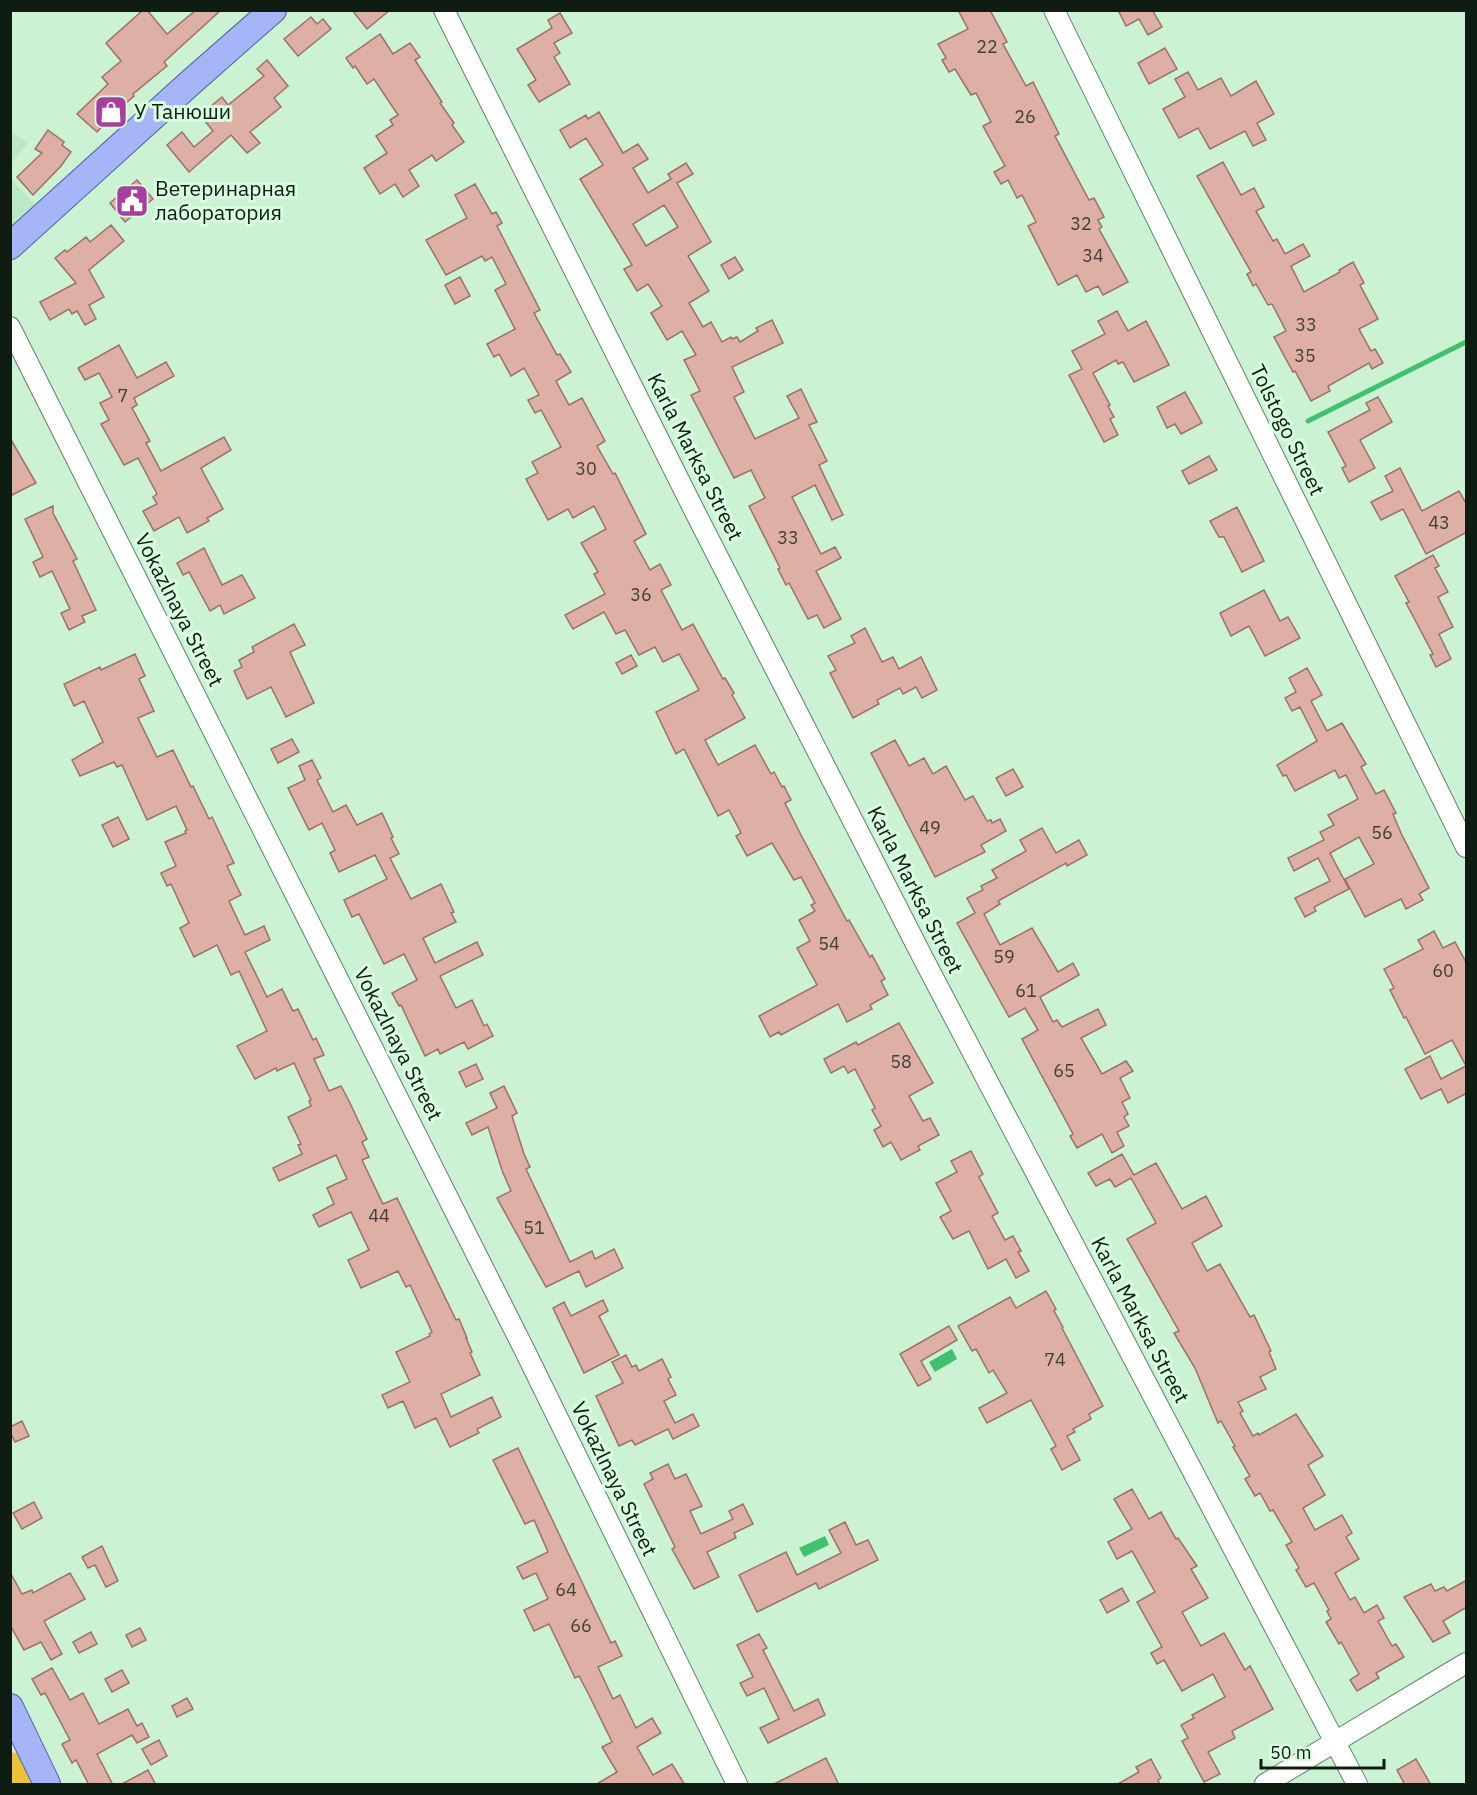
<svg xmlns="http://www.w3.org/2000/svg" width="1477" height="1795" viewBox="0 0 1477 1795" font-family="'IBM Plex Sans',sans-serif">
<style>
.built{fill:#bce8c5}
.green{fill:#ecc334}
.water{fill:#41c06e}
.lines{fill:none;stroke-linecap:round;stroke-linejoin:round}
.stream{stroke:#41c06e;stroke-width:5}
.building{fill:#ddafa5;stroke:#9b7168;stroke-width:1.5;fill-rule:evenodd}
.minor-casing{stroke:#608268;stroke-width:22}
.major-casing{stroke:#4a5fa5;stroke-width:28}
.minor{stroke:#fff;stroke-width:20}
.major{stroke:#a6b5f8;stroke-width:26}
.labels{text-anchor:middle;stroke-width:6;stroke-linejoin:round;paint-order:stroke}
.number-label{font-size:18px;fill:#424136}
.poi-label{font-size:21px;fill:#0e1c11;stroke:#d9ffe1;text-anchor:start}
.street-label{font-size:21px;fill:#0e1c11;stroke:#d9ffe1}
</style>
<rect width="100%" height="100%" fill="#ccf2d4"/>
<g class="built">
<path d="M11,132L28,143L11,163Z"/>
<path d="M10,178L39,209L10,235Z"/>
</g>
<path class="green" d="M11,1752L17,1753L31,1784H11Z"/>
<g class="water">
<path d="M952,1349L957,1359L935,1372L929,1362Z"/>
<path d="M825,1536L829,1545L804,1557L799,1548Z"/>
</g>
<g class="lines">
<path class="stream" d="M1308,421L1466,342"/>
</g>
<g class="building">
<path d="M143,10H147L167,34L196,10H221L164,62L167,66L133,94L134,96L118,110L122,115L113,123L109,119L97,132L77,114L108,84L102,77L121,61L106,43Z"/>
<path d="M352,10H390L367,29Z"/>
<path d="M958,10H990L1007,42L1003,44L1026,86L1033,82L1059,134L1055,136L1089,200L1094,198L1104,217L1098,220L1102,227L1099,229L1128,282L1103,295L1098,286L1086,292L1077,275L1058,285L1028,226L1036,222L1022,195L1017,198L1008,180L1001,184L994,172L1005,166L983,126L991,122L976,93L971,95L955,69L949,72L942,60L946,58L938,44L968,29Z"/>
<path d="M1118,10H1155L1153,11L1162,27L1148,35L1139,19L1126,26Z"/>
<path d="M560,13L572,33L554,43L560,53L554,57L570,84L539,102L528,85L536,80L517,49L552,28L548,20Z"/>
<path d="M311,17L317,24L323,19L331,29L298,56L284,39Z"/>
<path d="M380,34L393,54L410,43L420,57L415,60L442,102L440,103L454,123L452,125L464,142L436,161L432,155L409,170L419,186L403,197L395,184L380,194L364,168L387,153L376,136L393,125L390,120L398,115L374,79L367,84L355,66L353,68L346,58Z"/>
<path d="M1165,48L1177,69L1149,84L1138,63Z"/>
<path d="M267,60L288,86L274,98L281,107L250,132L260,143L247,153L231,135L189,172L167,145L182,132L194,147L213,131L200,115L222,97L228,105L264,76L257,69Z"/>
<path d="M1188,72L1198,90L1221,78L1231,96L1256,81L1274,114L1257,123L1266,140L1253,146L1245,131L1210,149L1198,128L1179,138L1163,109L1185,97L1175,79Z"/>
<path d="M599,112L623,153L638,144L648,159L633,168L648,193L671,179L668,174L686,163L693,174L677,183L711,242L688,256L709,291L689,303L703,327L711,322L722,342L731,337L732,339L737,337L740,342L758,331L756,328L772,320L783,343L732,367L744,392L734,397L755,439L799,418L787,396L801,389L817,422L809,425L827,461L819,465L843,515L832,520L815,485L792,497L821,554L835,547L841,558L816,571L841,619L824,628L817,615L808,619L789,583L786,585L778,569L780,568L749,506L765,498L751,470L734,478L691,395L700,391L684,360L696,355L682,331L667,340L651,313L662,306L648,284L637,291L624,269L632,265L580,179L603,165L586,138L570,148L560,130L586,115L588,119ZM664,205L678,227L646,246L633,224Z"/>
<path d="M48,130L64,142L62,145L71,152L61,166L33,195L17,177L42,153L35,149Z"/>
<path d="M1223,162L1241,195L1254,188L1264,207L1256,211L1273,241L1277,239L1285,254L1303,244L1310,256L1291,266L1304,292L1340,272L1339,270L1353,262L1364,283L1360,285L1378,319L1359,329L1371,351L1375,349L1383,363L1372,369L1369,363L1328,386L1330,391L1311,401L1295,371L1293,372L1274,337L1286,331L1272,304L1268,305L1256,284L1253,286L1247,274L1251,272L1197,176Z"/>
<path d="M137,180L153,199L125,222L110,203Z"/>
<path d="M475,184L492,214L496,212L502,223L497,226L540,310L534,313L557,355L560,354L571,372L556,381L569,405L582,398L605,441L597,446L613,474L615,473L646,534L634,541L650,570L660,564L671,585L661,590L682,630L693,624L723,679L725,678L734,693L732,695L745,718L705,740L718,765L755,745L771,774L774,772L782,787L784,786L791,800L785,803L801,835L847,921L849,920L870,957L872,955L885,979L881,981L888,995L870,1005L872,1009L847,1022L838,1004L781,1035L779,1032L770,1037L759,1016L817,985L797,948L810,941L799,920L815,911L811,905L815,903L801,877L794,880L772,843L747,856L736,836L741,833L729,810L718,816L684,749L676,754L656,712L699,690L679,654L663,662L655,647L639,655L625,630L616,634L604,612L573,629L565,615L605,594L594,574L598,572L581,543L606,529L594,506L573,518L568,509L548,520L526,479L538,473L532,462L561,447L541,410L535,413L528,400L539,395L524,368L511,376L499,354L494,357L487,344L515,329L495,290L506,284L492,257L485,261L482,256L446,275L426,240L467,218L455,195Z"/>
<path d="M111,225L124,241L89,270L104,297L89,305L96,319L85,325L77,311L72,314L69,309L50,320L40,302L76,283L55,258L65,250L67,252L86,237L90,242Z"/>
<path d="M735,257L743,270L729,279L721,265Z"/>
<path d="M460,277L470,296L455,304L445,285Z"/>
<path d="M1117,311L1128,331L1146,321L1169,365L1134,382L1123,362L1118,364L1116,360L1093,373L1110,405L1108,406L1114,417L1110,419L1118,435L1104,442L1069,375L1082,369L1072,351L1105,334L1098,321Z"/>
<path d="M119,345L137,378L166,362L174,376L134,398L137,405L132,408L150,441L146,443L161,471L224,437L231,450L201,468L223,509L207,518L209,521L187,533L179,517L154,531L143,511L157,504L153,497L157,494L138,458L124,465L101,424L109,420L100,403L112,397L99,373L85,380L78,368Z"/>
<path d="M1185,392L1202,423L1181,434L1175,424L1167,428L1157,407Z"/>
<path d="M1378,397L1392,422L1360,440L1375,468L1349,482L1342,468L1346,466L1328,432L1370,410L1366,403Z"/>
<path d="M10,438L36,483L10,496Z"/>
<path d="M1209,456L1217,470L1189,484L1182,471Z"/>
<path d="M1400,468L1422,511L1459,491L1467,505V532L1426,554L1403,509L1381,520L1371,502L1393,491L1385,476Z"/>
<path d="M53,506V513L77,559L73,561L96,610L82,616L85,622L69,630L61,613L70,609L52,571L40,577L33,562L43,557L25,519Z"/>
<path d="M1237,507L1264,561L1242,572L1224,537H1219L1210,521Z"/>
<path d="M204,548L222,585L242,575L255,598L224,614L220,605L210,611L189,572L183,575L177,563Z"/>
<path d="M1433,555L1439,566L1435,568L1448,592L1438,597L1453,627L1439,634L1451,659L1436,667L1430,655L1433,654L1406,603L1409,602L1395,576Z"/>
<path d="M1264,590L1280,621L1288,617L1300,638L1265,656L1249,626L1231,636L1220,613Z"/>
<path d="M294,624L305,645L290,652L314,703L286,717L271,687L247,699L234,671L242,667L239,660L254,652L252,647Z"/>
<path d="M865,628L882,662L893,657L899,669L921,657L937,690L922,698L916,687L903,694L900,688L877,700L879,704L853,718L830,673L836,670L828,656L855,643L851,636Z"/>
<path d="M135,654L145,676L139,679L154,711L138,718L157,757L173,750L191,787L193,786L209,819L212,817L234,863L227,866L241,895L229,901L245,935L264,926L270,940L245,952L267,997L282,989L293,1011L298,1009L313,1040L316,1038L324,1055L314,1059L329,1091L341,1086L349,1101L367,1139L362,1142L369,1157L362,1160L383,1204L397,1198L456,1320L459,1319L467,1338H466L472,1352L470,1353L480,1375L441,1394L451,1417L492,1397L501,1417L477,1429L479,1433L450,1447L436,1418L415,1428L403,1401L388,1408L382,1395L410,1382L396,1352L430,1336L429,1334L432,1332L410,1285L406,1287L398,1271L361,1288L348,1260L369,1250L351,1212L319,1227L313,1215L334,1204L327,1188L347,1179L336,1155L279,1181L273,1168L302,1154L298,1145L301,1144L288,1117L311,1106L309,1101L311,1100L294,1063L277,1071L276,1068L255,1079L237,1046L267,1031L239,971L231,975L217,945L194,957L180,928L189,923L171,884L167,886L161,873L176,866L165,842L186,833L185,831L187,830L176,806L147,820L122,765L117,767L114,762L80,776L72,760L103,742L84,701L74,706L64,684L100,667L101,670Z"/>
<path d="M631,655L637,666L622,674L616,663Z"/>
<path d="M1307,668L1322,695L1311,701L1327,731L1342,723L1366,764L1361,767L1376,794L1384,790L1396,813L1393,814L1401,833L1429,888L1419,894L1423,900L1406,909L1401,899L1365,917L1345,879L1374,864L1359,837L1330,853L1349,889L1314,907L1316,911L1305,917L1295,898L1330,881L1318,858L1294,871L1288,858L1324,840L1320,832L1334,825L1328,815L1358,799L1346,775L1339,778L1335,770L1295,791L1286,775L1283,776L1277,765L1317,741L1300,707L1292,711L1285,698L1296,692L1289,678Z"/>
<path d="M292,739L299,752L278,763L271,749Z"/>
<path d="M895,740L909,766L924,758L933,774L946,766L965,800L973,796L987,821L991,820L992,823L1000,819L1006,831L981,845L985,852L935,877L871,753Z"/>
<path d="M312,760L321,778L317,780L333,812L346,805L357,825L382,813L393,837L391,838L399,854L390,858L411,899L441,884L454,912L451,913L456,922L423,938L435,963L477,942L483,955L440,976L456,1008L472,1000L484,1026L487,1024L493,1036L468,1049L464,1042L440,1054L438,1049L425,1056L401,1005L399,1006L392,993L417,980L404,954L384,964L359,914L352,917L344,900L387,879L375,855L339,872L330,853L335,850L322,823L309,830L288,788L305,780L299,766Z"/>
<path d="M1013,769L1023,787L1006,796L996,778Z"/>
<path d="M118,817L129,839L113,847L102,825Z"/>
<path d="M1042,828L1056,853L1079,840L1087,855L1067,866L1066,863L998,901L1000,904L984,914L1000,945L1032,928L1058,972L1073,963L1079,975L1040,997L1053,1022L1057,1020L1062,1027L1098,1009L1106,1025L1081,1038L1102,1074L1126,1061L1133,1071L1120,1078L1130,1098L1122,1102L1128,1114L1124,1117L1129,1126L1117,1132L1124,1146L1112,1153L1102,1134L1077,1148L1070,1136L1073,1134L1022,1039L1038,1030L1025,1008L1009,1017L957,923L975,913L967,898L983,890L981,886L997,878L992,870L1026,851L1020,840Z"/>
<path d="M1434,931L1443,948L1455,942L1467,964V1093L1448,1103L1441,1089L1421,1099L1405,1069L1430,1056L1441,1079L1466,1066L1452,1040L1425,1054L1406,1017L1404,1018L1390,990L1394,988L1384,969L1423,949L1418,940Z"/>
<path d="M899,1023L933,1083L909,1096L923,1121L930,1118L939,1135L918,1146L920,1150L901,1160L891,1142L883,1147L874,1130L881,1126L872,1110L875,1108L855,1069L848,1073L844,1066L831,1073L824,1059L856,1042L858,1045Z"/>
<path d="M476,1064L483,1079L466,1087L459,1072Z"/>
<path d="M504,1086L517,1113L512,1116L524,1154L530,1167L526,1169L570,1262L592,1251L595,1259L614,1249L623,1268L586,1287L579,1271L546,1287L497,1198L511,1191L503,1173L488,1127L472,1135L466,1123L497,1108L490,1093Z"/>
<path d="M971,1151L983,1174L979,1177L998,1213L992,1216L1005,1240L1013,1236L1021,1251L1018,1252L1029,1271L1016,1278L1006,1259L988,1269L969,1231L953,1239L940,1217L951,1211L936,1183L957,1172L951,1161Z"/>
<path d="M1122,1154L1134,1175L1156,1163L1182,1209L1206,1196L1222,1226L1192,1243L1207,1271L1220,1264L1250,1317L1254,1315L1271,1351L1269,1352L1276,1369L1260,1377L1266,1389L1238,1402L1243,1411L1240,1413L1253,1436L1258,1433L1259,1435L1296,1414L1323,1456L1308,1465L1325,1495L1303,1508L1315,1530L1342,1515L1352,1533L1346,1537L1359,1559L1335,1573L1350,1600L1355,1597L1364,1613L1377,1605L1384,1618L1378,1621L1392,1646L1396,1644L1404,1657L1376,1673L1379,1678L1357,1691L1350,1680L1359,1674L1341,1642L1339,1644L1326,1622L1331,1619L1327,1611L1329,1610L1314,1583L1306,1587L1296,1570L1299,1568L1286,1545L1292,1542L1273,1510L1270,1511L1260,1493L1255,1496L1245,1479L1250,1476L1233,1447L1235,1446L1221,1421L1218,1423L1195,1368L1174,1333L1179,1331L1127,1239L1156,1223L1131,1178L1115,1187L1110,1179L1096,1186L1088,1173Z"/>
<path d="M1046,1291L1056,1309L1054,1311L1063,1327L1062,1328L1103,1406L1089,1414L1091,1419L1073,1429L1075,1432L1067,1436L1080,1460L1062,1470L1051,1449L1056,1446L1031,1400L987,1423L979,1408L1007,1393L993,1370L989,1373L976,1349L972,1351L958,1326L1010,1297L1016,1308Z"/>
<path d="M603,1300L608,1311L599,1316L619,1355L584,1373L553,1308L564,1302L571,1316Z"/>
<path d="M949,1326L957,1340L921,1361L931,1379L918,1386L900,1354Z"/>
<path d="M626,1355L632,1367L636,1365L639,1371L662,1359L671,1377L668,1379L676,1395L664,1401L675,1423L693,1414L699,1426L673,1439L668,1429L635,1445L632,1440L619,1446L596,1396L623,1383L612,1362Z"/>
<path d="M22,1421L29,1436L15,1442L10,1432V1427Z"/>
<path d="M518,1448L611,1643L615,1641L622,1656L598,1667L613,1699L620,1695L636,1728L652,1718L661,1733L637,1747L653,1775L672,1764L685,1785H595L617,1772L602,1747L612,1742L589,1695L579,1676L575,1678L549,1624L534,1631L524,1610L548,1599L536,1573L523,1579L517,1567L548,1552L534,1520L525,1524L493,1460Z"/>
<path d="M668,1464L675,1479L686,1474L702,1506L690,1511L701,1534L733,1519L729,1511L743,1504L753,1524L734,1533L736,1538L707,1552L719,1577L694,1589L672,1549L675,1547L644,1484L653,1479L650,1473Z"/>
<path d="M1132,1489L1149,1519L1161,1512L1176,1539L1178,1538L1197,1566L1191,1569L1208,1598L1182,1612L1201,1646L1224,1633L1245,1670L1250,1666L1273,1709L1232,1731L1235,1738L1208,1752L1220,1774L1204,1782L1182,1741L1188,1738L1181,1725L1194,1718L1192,1715L1225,1697L1213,1674L1182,1691L1164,1660L1157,1664L1151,1653L1162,1647L1137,1602L1155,1592L1132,1551L1117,1559L1108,1542L1132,1529L1114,1499Z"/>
<path d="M34,1502L42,1518L22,1529L13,1513Z"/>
<path d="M845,1522L856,1545L868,1540L878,1560L819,1589L816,1583L757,1612L739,1575L786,1552L797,1575L841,1553L829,1530Z"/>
<path d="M102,1546L118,1581L106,1587L95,1565L88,1568L82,1557Z"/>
<path d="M10,1572L22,1594L32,1590L33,1593L70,1573L85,1599L44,1621L62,1654L51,1660L41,1642L24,1650L10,1625Z"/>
<path d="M1467,1580V1607L1443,1621L1450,1633L1433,1642L1404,1597L1431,1584L1435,1591L1444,1587L1447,1591Z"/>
<path d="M1122,1588L1129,1601L1107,1613L1100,1600Z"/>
<path d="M140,1628L146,1640L132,1647L126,1635Z"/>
<path d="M91,1632L97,1644L79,1653L73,1642Z"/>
<path d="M759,1634L767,1648L763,1650L794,1711L818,1699L825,1715L768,1743L760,1728L779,1719L764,1688L747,1696L740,1683L753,1677L737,1645Z"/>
<path d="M52,1668L70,1700L83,1693L99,1724L128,1709L137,1726L142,1723L149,1737L137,1743L132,1735L97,1754L113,1785H89L76,1760L72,1763L62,1744L70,1740L45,1693L41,1695L32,1679Z"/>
<path d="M122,1670L129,1683L112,1692L105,1679Z"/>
<path d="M187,1698L193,1709L177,1717L172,1706Z"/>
<path d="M159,1740L167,1756L151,1765L142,1749Z"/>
<path d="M826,1758L839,1785H772Z"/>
<path d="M1151,1759L1161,1778L1158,1780L1160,1785H1116L1139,1772L1136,1767Z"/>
<path d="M1416,1759L1431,1785H1405L1397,1770Z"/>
<path d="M148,1770L156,1785H120Z"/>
</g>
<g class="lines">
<g class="minor-casing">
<g id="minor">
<path d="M444,10L694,510L924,960L1357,1784"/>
<path d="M1054,10L1466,847"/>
<path d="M10,327L525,1351L737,1784"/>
<path d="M1265,1784L1466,1663"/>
</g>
</g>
<g class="major-casing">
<g id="major">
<path d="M10,246L190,83L273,10"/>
<path d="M10,1707L47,1784"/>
</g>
</g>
<use href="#minor" class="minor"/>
<use href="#major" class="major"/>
</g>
<defs>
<g id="shop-square" transform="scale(1.725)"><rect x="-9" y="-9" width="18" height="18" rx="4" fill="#a83e9f" stroke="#d9ffe1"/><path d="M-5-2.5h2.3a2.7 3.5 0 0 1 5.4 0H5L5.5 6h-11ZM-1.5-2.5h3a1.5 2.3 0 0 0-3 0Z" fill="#fff"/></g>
<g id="civic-square" transform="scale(1.725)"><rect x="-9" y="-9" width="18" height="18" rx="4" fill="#a83e9f" stroke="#d9ffe1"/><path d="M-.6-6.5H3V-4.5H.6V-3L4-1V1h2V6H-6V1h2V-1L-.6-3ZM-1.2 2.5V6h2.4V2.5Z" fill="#fff"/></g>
</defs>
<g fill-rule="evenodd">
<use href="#shop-square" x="111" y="112"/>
<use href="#civic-square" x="132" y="201"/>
</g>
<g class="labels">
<g class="number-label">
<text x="987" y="53">22</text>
<text x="1025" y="123">26</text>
<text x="1081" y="230">32</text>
<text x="1093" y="262">34</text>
<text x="1306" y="331">33</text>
<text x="1305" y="362">35</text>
<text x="123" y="402">7</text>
<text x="586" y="475">30</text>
<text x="1439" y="529">43</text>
<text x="788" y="544">33</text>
<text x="641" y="601">36</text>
<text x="930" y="834">49</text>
<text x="1382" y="839">56</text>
<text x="829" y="950">54</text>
<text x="1004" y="963">59</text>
<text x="1443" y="977">60</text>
<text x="1026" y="997">61</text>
<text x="901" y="1068">58</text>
<text x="1064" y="1077">65</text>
<text x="379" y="1222">44</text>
<text x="534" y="1234">51</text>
<text x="1055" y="1366">74</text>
<text x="566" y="1596">64</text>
<text x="581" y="1632">66</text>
</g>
<g class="poi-label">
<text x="134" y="119">У Танюши</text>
<text x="155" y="196">Ветеринарная<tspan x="155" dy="24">лаборатория</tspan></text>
</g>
<g class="street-label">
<text transform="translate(1287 430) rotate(64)" y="7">Tolstogo Street</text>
<text transform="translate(695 457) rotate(63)" y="7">Karla Marksa Street</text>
<text transform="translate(179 610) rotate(63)" y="7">Vokazlnaya Street</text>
<text transform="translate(915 890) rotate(63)" y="7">Karla Marksa Street</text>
<text transform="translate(398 1044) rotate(63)" y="7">Vokazlnaya Street</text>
<text transform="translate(1140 1320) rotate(62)" y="7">Karla Marksa Street</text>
<text transform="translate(614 1479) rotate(64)" y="7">Vokazlnaya Street</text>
</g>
</g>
<rect width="1477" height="1795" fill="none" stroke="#0e1c11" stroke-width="24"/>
<path d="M1261 1759v9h123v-9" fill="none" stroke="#0e1c11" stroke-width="3"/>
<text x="1270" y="1759" font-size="18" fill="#0e1c11" stroke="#d9ffe1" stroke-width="4.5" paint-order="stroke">50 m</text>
</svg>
